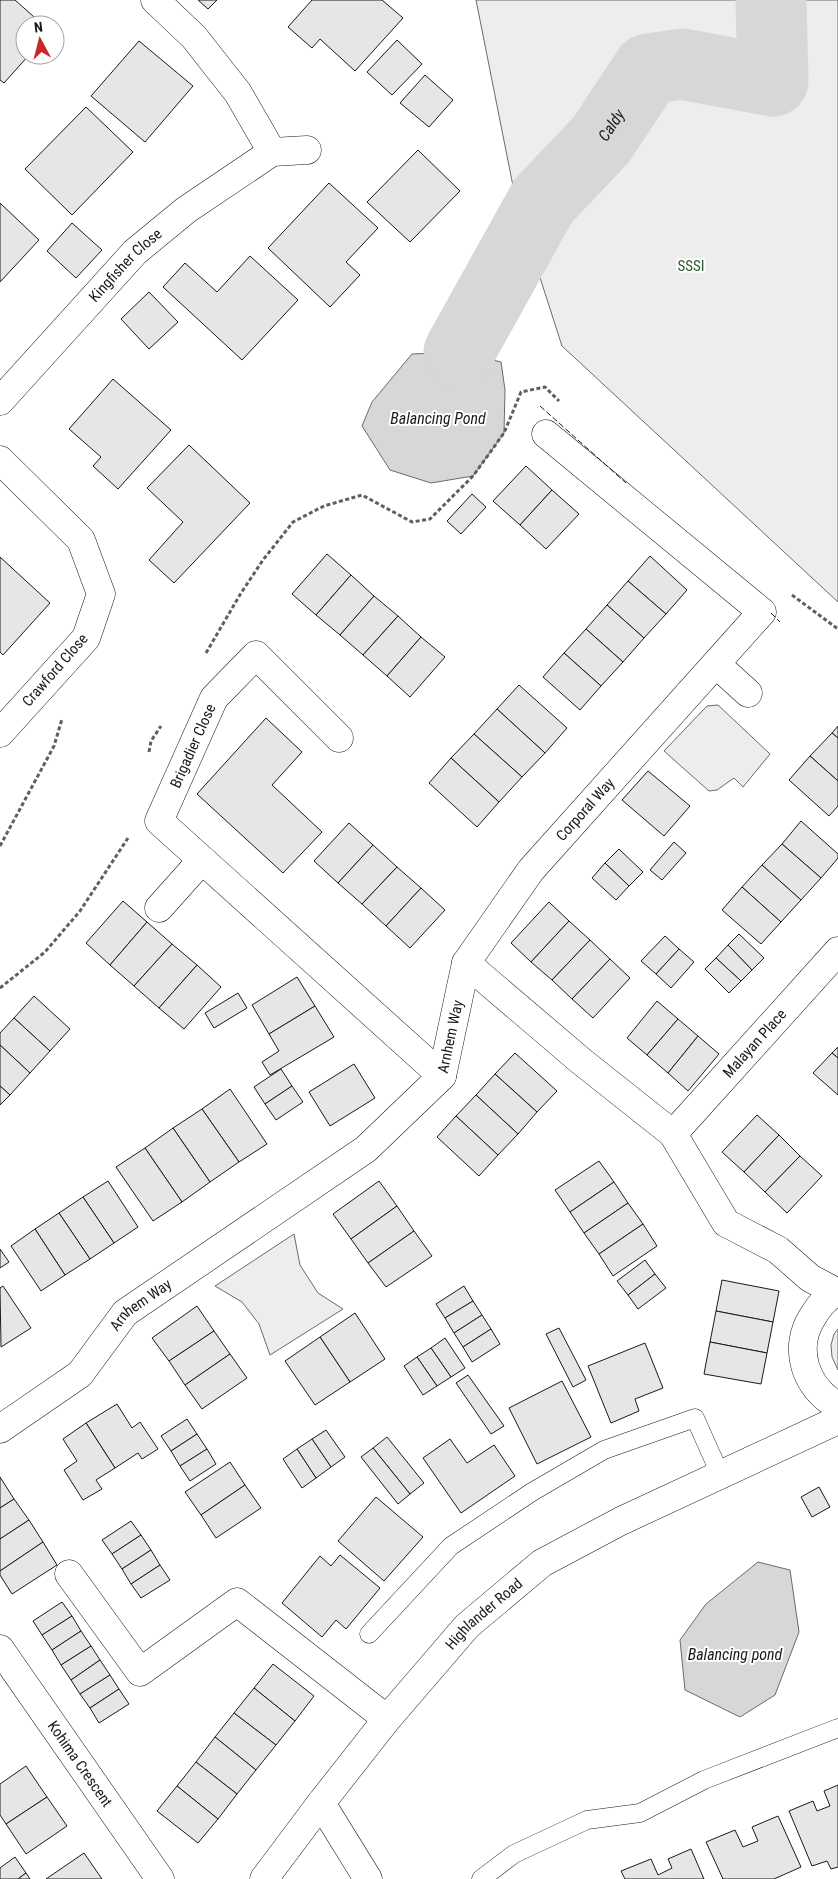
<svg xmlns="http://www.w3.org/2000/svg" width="838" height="1879" viewBox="0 0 838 1879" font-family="'Roboto Condensed',sans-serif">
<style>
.built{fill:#ededed;stroke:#6a6a6a;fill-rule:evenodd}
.water{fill:#d7d7d7;stroke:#6a6a6a}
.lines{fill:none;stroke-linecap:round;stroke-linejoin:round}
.river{stroke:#d7d7d7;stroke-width:71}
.building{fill:#e6e6e6;stroke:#1a1a1a}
.lane-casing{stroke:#1a1a1a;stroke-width:19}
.street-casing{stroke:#1a1a1a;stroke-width:29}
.path{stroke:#5f5f5f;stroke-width:3;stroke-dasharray:4 2.5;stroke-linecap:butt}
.lane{stroke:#fff;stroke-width:18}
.street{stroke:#fff;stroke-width:28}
.fence{stroke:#1a1a1a;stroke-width:1;stroke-dasharray:6 2.5;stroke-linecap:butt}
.labels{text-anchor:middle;stroke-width:4;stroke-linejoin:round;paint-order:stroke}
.street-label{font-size:15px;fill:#1a1a1a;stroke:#fff}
.park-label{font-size:15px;fill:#2b5a34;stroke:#fff}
.water-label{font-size:16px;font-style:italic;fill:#1a1a1a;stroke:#fff}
</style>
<rect width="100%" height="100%" fill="#fff"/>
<g class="built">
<path d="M476,0H838V602L562,346L517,206ZM659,58L547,215L518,206Z"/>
<path d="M718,705L770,754L743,787L734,778L717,790L709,791L664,751L707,706Z"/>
<path d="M294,1234L300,1265L318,1293L343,1309L270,1355L259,1324L242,1302L215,1286Z"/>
<path d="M838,1329V1370L832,1357L831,1345L834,1334Z"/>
</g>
<g class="water">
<path d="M459,352L501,362L505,390L504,433L473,476L431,483L390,470L362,426L372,402L412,354Z"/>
<path d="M758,1562L790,1570L799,1632L775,1695L740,1717L685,1690L680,1640L706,1604Z"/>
</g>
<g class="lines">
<path class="river" id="s1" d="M459,352L543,201L601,140L648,69L682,64L773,81L771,0"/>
</g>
<g class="building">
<path d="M0,0H15L43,25H25V55H29L4,83L0,80Z"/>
<path d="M198,0H217L208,9Z"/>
<path d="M312,0H382L403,18L355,71L320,39L312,48L288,27Z"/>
<path d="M397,40L422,64L392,95L367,72Z"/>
<path d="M139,41L193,86L145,142L91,96Z"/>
<path d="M425,75L453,100L429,127L400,103Z"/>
<path d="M86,107L133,152L72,215L25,169Z"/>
<path d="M418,150L460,191L410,242L367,202Z"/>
<path d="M329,183L378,228L346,262L360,275L330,307L268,248Z"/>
<path d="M0,203L39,240L0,282Z"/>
<path d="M72,223L102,250L76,278L47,251Z"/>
<path d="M250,256L298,300L242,360L163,287L185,263L217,292Z"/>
<path d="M149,292L178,322L149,349L121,319Z"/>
<path d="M113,379L171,430L118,489L93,466L101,457L69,429Z"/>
<path d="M189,445L250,503L174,583L149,560L183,522L147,488Z"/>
<path d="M526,466L552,490L520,525L493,501Z"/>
<path d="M552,490L579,514L546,549L520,525Z"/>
<path d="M472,494L486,507L461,534L447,521Z"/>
<path d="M327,554L351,575L316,615L292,594Z"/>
<path d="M650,556L687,590L666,614L628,581Z"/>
<path d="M0,557L50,603L3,655L0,652Z"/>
<path d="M351,575L374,596L340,635L316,615Z"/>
<path d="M628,581L666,614L644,638L607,605Z"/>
<path d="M374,596L398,616L363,655L340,635Z"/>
<path d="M607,605L644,638L623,662L586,629Z"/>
<path d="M398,616L421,637L387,676L363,655Z"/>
<path d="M586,629L623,662L601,686L564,653Z"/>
<path d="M421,637L445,657L410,697L387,676Z"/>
<path d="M564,653L601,686L580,710L543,677Z"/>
<path d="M519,685L567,728L545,753L497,709Z"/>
<path d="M497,709L545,753L522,777L474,734Z"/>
<path d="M266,718L302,752L272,785L322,832L283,873L197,794Z"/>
<path d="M838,726V738L832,733Z"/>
<path d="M832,733L838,738V781L810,756Z"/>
<path d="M474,734L522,777L499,802L451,758Z"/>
<path d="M810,756L838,781V806L829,816L789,780Z"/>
<path d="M451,758L499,802L477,827L429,783Z"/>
<path d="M648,771L690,806L664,836L622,800Z"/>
<path d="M801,821L838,854V858L821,878L782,844Z"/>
<path d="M349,823L373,845L338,883L314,861Z"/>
<path d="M674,842L686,853L662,880L650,870Z"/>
<path d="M782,844L821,878L801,900L762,865Z"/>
<path d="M373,845L397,867L362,904L338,883Z"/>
<path d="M619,849L643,872L629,886L605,863Z"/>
<path d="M605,863L629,886L616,900L592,878Z"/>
<path d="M762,865L801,900L781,922L742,887Z"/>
<path d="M397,867L421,888L386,926L362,904Z"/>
<path d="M742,887L781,922L761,944L722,910Z"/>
<path d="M421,888L445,910L410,948L386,926Z"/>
<path d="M123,901L147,922L110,965L86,943Z"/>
<path d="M549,902L569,921L531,962L511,943Z"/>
<path d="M569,921L590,940L552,980L531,962Z"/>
<path d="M147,922L172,944L134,986L110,965Z"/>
<path d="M739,934L764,958L752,970L728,945Z"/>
<path d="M665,936L679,949L656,974L641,961Z"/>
<path d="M590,940L610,959L572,999L552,980Z"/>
<path d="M172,944L197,965L159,1008L134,986Z"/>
<path d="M728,945L752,970L741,981L716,958Z"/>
<path d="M679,949L694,962L671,988L656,974Z"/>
<path d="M716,958L741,981L729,993L705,969Z"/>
<path d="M610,959L630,978L593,1018L572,999Z"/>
<path d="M197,965L221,987L184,1029L159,1008Z"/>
<path d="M297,977L315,1006L269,1034L252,1005Z"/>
<path d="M238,993L247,1008L214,1028L205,1013Z"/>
<path d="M34,996L70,1029L50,1051L14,1018Z"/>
<path d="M657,1001L678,1019L647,1055L627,1038Z"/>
<path d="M315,1006L334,1037L270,1075L262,1062L279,1051L269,1034Z"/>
<path d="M14,1018L50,1051L30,1073L0,1045V1033Z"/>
<path d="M678,1019L698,1036L668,1073L647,1055Z"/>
<path d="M698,1036L719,1054L688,1091L668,1073Z"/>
<path d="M0,1045L30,1073L10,1095L0,1086Z"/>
<path d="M838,1047V1058L832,1053Z"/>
<path d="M515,1053L557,1091L537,1112L495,1074Z"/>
<path d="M832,1053L838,1058V1095L813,1073Z"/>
<path d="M354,1064L375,1098L330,1126L309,1092Z"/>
<path d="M281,1069L292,1086L265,1104L254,1087Z"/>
<path d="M495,1074L537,1112L518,1134L476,1095Z"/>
<path d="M0,1086L10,1095L0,1105Z"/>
<path d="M292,1086L303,1102L276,1120L265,1104Z"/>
<path d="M230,1089L267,1144L239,1162L202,1109Z"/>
<path d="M476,1095L518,1134L498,1155L456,1116Z"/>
<path d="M202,1109L239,1162L210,1182L173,1128Z"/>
<path d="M757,1115L779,1135L744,1172L722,1152Z"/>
<path d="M456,1116L498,1155L479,1176L437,1137Z"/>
<path d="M173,1128L210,1182L182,1202L145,1148Z"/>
<path d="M779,1135L800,1156L765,1192L744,1172Z"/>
<path d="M145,1148L182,1202L153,1221L116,1167Z"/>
<path d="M800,1156L822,1176L787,1213L765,1192Z"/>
<path d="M599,1161L614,1182L570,1212L555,1190Z"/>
<path d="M108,1181L138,1227L114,1243L83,1197Z"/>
<path d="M379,1181L397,1206L351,1239L333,1214Z"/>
<path d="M614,1182L628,1203L584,1233L570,1212Z"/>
<path d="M83,1197L114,1243L90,1259L59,1213Z"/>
<path d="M628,1203L643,1224L599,1254L584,1233Z"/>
<path d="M397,1206L414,1231L368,1263L351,1239Z"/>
<path d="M59,1213L90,1259L65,1275L35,1229Z"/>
<path d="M643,1224L657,1246L613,1276L599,1254Z"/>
<path d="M35,1229L65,1275L41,1291L11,1246Z"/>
<path d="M414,1231L432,1256L386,1287L368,1263Z"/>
<path d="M0,1249L9,1262L0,1268Z"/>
<path d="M645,1260L655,1274L628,1295L617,1281Z"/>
<path d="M655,1274L666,1288L638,1309L628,1295Z"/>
<path d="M722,1280L779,1291L773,1322L716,1311Z"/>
<path d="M3,1286L31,1328L1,1347L0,1288Z"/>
<path d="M464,1286L473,1301L445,1318L436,1304Z"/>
<path d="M473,1301L482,1315L454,1333L445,1318Z"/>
<path d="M197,1306L214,1331L169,1361L152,1338Z"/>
<path d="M716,1311L773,1322L767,1353L710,1342Z"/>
<path d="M355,1313L385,1359L350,1382L320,1337Z"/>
<path d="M482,1315L491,1329L463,1347L454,1333Z"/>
<path d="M559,1328L586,1380L573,1387L546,1334Z"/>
<path d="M491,1329L500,1344L472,1362L463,1347Z"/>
<path d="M214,1331L230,1354L185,1385L169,1361Z"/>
<path d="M320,1337L350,1382L315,1405L285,1361Z"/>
<path d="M445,1338L465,1368L451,1377L431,1348Z"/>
<path d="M710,1342L767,1353L761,1384L704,1374Z"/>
<path d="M645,1343L663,1388L635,1399L639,1411L611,1423L588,1366Z"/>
<path d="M431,1348L451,1377L437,1386L417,1357Z"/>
<path d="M230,1354L247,1378L202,1409L185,1385Z"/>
<path d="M417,1357L437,1386L423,1395L404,1366Z"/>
<path d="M468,1375L504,1426L491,1434L456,1383Z"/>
<path d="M562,1381L591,1437L537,1464L509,1408Z"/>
<path d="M117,1404L132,1428L140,1422L158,1449L142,1459L138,1453L115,1468L86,1423Z"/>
<path d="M187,1419L197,1434L171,1451L161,1436Z"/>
<path d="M86,1423L115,1468L96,1480L102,1489L83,1500L64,1470L77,1461L63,1439Z"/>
<path d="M326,1430L345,1457L331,1467L312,1439Z"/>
<path d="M197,1434L207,1449L180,1466L171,1451Z"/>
<path d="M387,1437L424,1483L410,1494L373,1448Z"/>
<path d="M312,1439L331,1467L316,1478L297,1449Z"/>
<path d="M450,1439L467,1463L494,1445L515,1476L461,1513L423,1458Z"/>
<path d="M373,1448L410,1494L398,1504L361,1457Z"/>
<path d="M207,1449L216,1464L190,1481L180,1466Z"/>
<path d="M297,1449L316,1478L302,1488L283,1459Z"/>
<path d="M230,1462L245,1485L201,1515L185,1492Z"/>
<path d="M0,1477L14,1499L0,1508Z"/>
<path d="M245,1485L261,1508L216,1538L201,1515Z"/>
<path d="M819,1487L830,1507L812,1517L801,1497Z"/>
<path d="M376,1497L423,1537L384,1581L338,1541Z"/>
<path d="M14,1499L29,1520L0,1539V1508Z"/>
<path d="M29,1520L43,1542L0,1571V1539Z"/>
<path d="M131,1521L141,1535L112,1554L102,1540Z"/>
<path d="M141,1535L151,1550L122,1569L112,1554Z"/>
<path d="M43,1542L57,1565L12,1594L0,1575V1571Z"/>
<path d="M151,1550L160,1565L131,1584L122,1569Z"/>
<path d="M340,1555L380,1588L346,1629L336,1620L322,1637L282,1603L320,1556L331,1566Z"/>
<path d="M160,1565L170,1580L141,1598L131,1584Z"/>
<path d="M62,1602L72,1616L42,1635L33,1621Z"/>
<path d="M72,1616L81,1631L52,1650L42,1635Z"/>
<path d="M81,1631L91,1646L61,1665L52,1650Z"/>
<path d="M91,1646L100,1660L71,1680L61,1665Z"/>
<path d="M100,1660L110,1675L80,1694L71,1680Z"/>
<path d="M273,1664L314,1696L295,1721L254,1688Z"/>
<path d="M110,1675L119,1689L90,1708L80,1694Z"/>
<path d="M254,1688L295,1721L276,1745L234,1713Z"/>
<path d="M119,1689L129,1704L99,1723L90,1708Z"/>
<path d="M234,1713L276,1745L256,1770L215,1737Z"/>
<path d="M215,1737L256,1770L237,1794L196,1762Z"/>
<path d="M196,1762L237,1794L218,1819L177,1786Z"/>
<path d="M26,1766L47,1797L6,1824L0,1815V1784Z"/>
<path d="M838,1785V1867L831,1869L827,1861L812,1866L789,1811L813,1801L817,1811L830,1806L824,1791Z"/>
<path d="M177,1786L218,1819L198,1843L157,1811Z"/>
<path d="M47,1797L67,1826L26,1854L6,1824Z"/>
<path d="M778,1816L801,1867L774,1879H723L706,1842L735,1830L743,1847L758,1841L752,1827Z"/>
<path d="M691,1849L704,1879H625L621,1871L651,1859L658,1875L672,1868L668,1859Z"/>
<path d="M84,1853L102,1879H46Z"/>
<path d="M15,1857L26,1873L18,1879H0V1868Z"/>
<path d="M26,1873L30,1879H18Z"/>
</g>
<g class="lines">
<g class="lane-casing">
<g id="lane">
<path d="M369,1634L451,1546L532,1492L604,1450L695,1418L720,1474"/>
<path d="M481,1879L514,1854L587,1820L640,1813L704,1780L838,1728"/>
</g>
</g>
<g class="street-casing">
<g id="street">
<path d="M272,152L307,150"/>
<path id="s2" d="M0,401L135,252L186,210L272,152L238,93L194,37L155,0"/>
<path d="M0,460L81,540L101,594L86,638L0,733"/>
<path d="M716,664L748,693"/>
<path d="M339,738L256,655L214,698L159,821L442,1076"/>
<path d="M159,908L202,860"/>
<path d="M466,963L581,1061L673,1134L726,1223L778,1250L810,1278L836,1292"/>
<path id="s3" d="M673,1134L838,951"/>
<path d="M838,1292C826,1297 820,1305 813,1316C792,1348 805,1388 838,1406"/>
<path id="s4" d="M0,1429L80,1374L125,1313L366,1149L442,1076L466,963L531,870L762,612L546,434"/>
<path d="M69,1574L140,1672L237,1602L387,1719"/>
<path id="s5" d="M0,1649L160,1879"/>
<path d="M321,1803L368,1879"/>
<path id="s6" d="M264,1879L321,1803L387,1719L467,1626L542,1563L621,1521L838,1420"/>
</g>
</g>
<g class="path">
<path d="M792,595L838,629"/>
<path d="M206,653L241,593L263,560L293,522L324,506L362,495L412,522L430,519L473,476L504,433L521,392L545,387L559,401"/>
<path d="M149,752L151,741L161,726"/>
<path d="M0,846L54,746L62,719"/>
<path d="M0,988L45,952L80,911L128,838"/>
</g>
<use href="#lane" class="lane"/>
<use href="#street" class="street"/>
<g class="fence">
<path d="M540,406L626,483"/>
<path d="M771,613L780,622"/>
</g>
</g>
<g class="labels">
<g class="street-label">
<text dy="5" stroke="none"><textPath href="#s2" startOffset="185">Kingfisher Close</textPath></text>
<text transform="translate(55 670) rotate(-49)" y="5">Crawford Close</text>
<text transform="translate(193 746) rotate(-66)" y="5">Brigadier Close</text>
<text dy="5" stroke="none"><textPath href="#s4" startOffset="880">Corporal Way</textPath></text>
<text dy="5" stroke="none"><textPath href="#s4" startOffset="610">Arnhem Way</textPath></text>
<text dy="5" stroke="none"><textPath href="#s3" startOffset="122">Malayan Place</textPath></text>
<text dy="5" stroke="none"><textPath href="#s4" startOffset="190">Arnhem Way</textPath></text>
<text dy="5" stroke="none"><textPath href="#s6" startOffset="345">Highlander Road</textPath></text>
<text dy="5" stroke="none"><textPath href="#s5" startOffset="140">Kohima Crescent</textPath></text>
</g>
<g class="park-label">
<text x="691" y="271">SSSI</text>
</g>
<g class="water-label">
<text dy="6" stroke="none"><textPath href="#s1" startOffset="275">Caldy</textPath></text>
<text x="438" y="424">Balancing Pond</text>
<text x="735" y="1660">Balancing pond</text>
</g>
</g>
<g transform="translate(40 40) rotate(353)"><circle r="24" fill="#ffffff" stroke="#a3a3a3"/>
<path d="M0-4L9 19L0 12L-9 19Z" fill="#c62828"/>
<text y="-8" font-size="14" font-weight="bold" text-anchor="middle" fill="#1a1a1a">N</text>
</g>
</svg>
